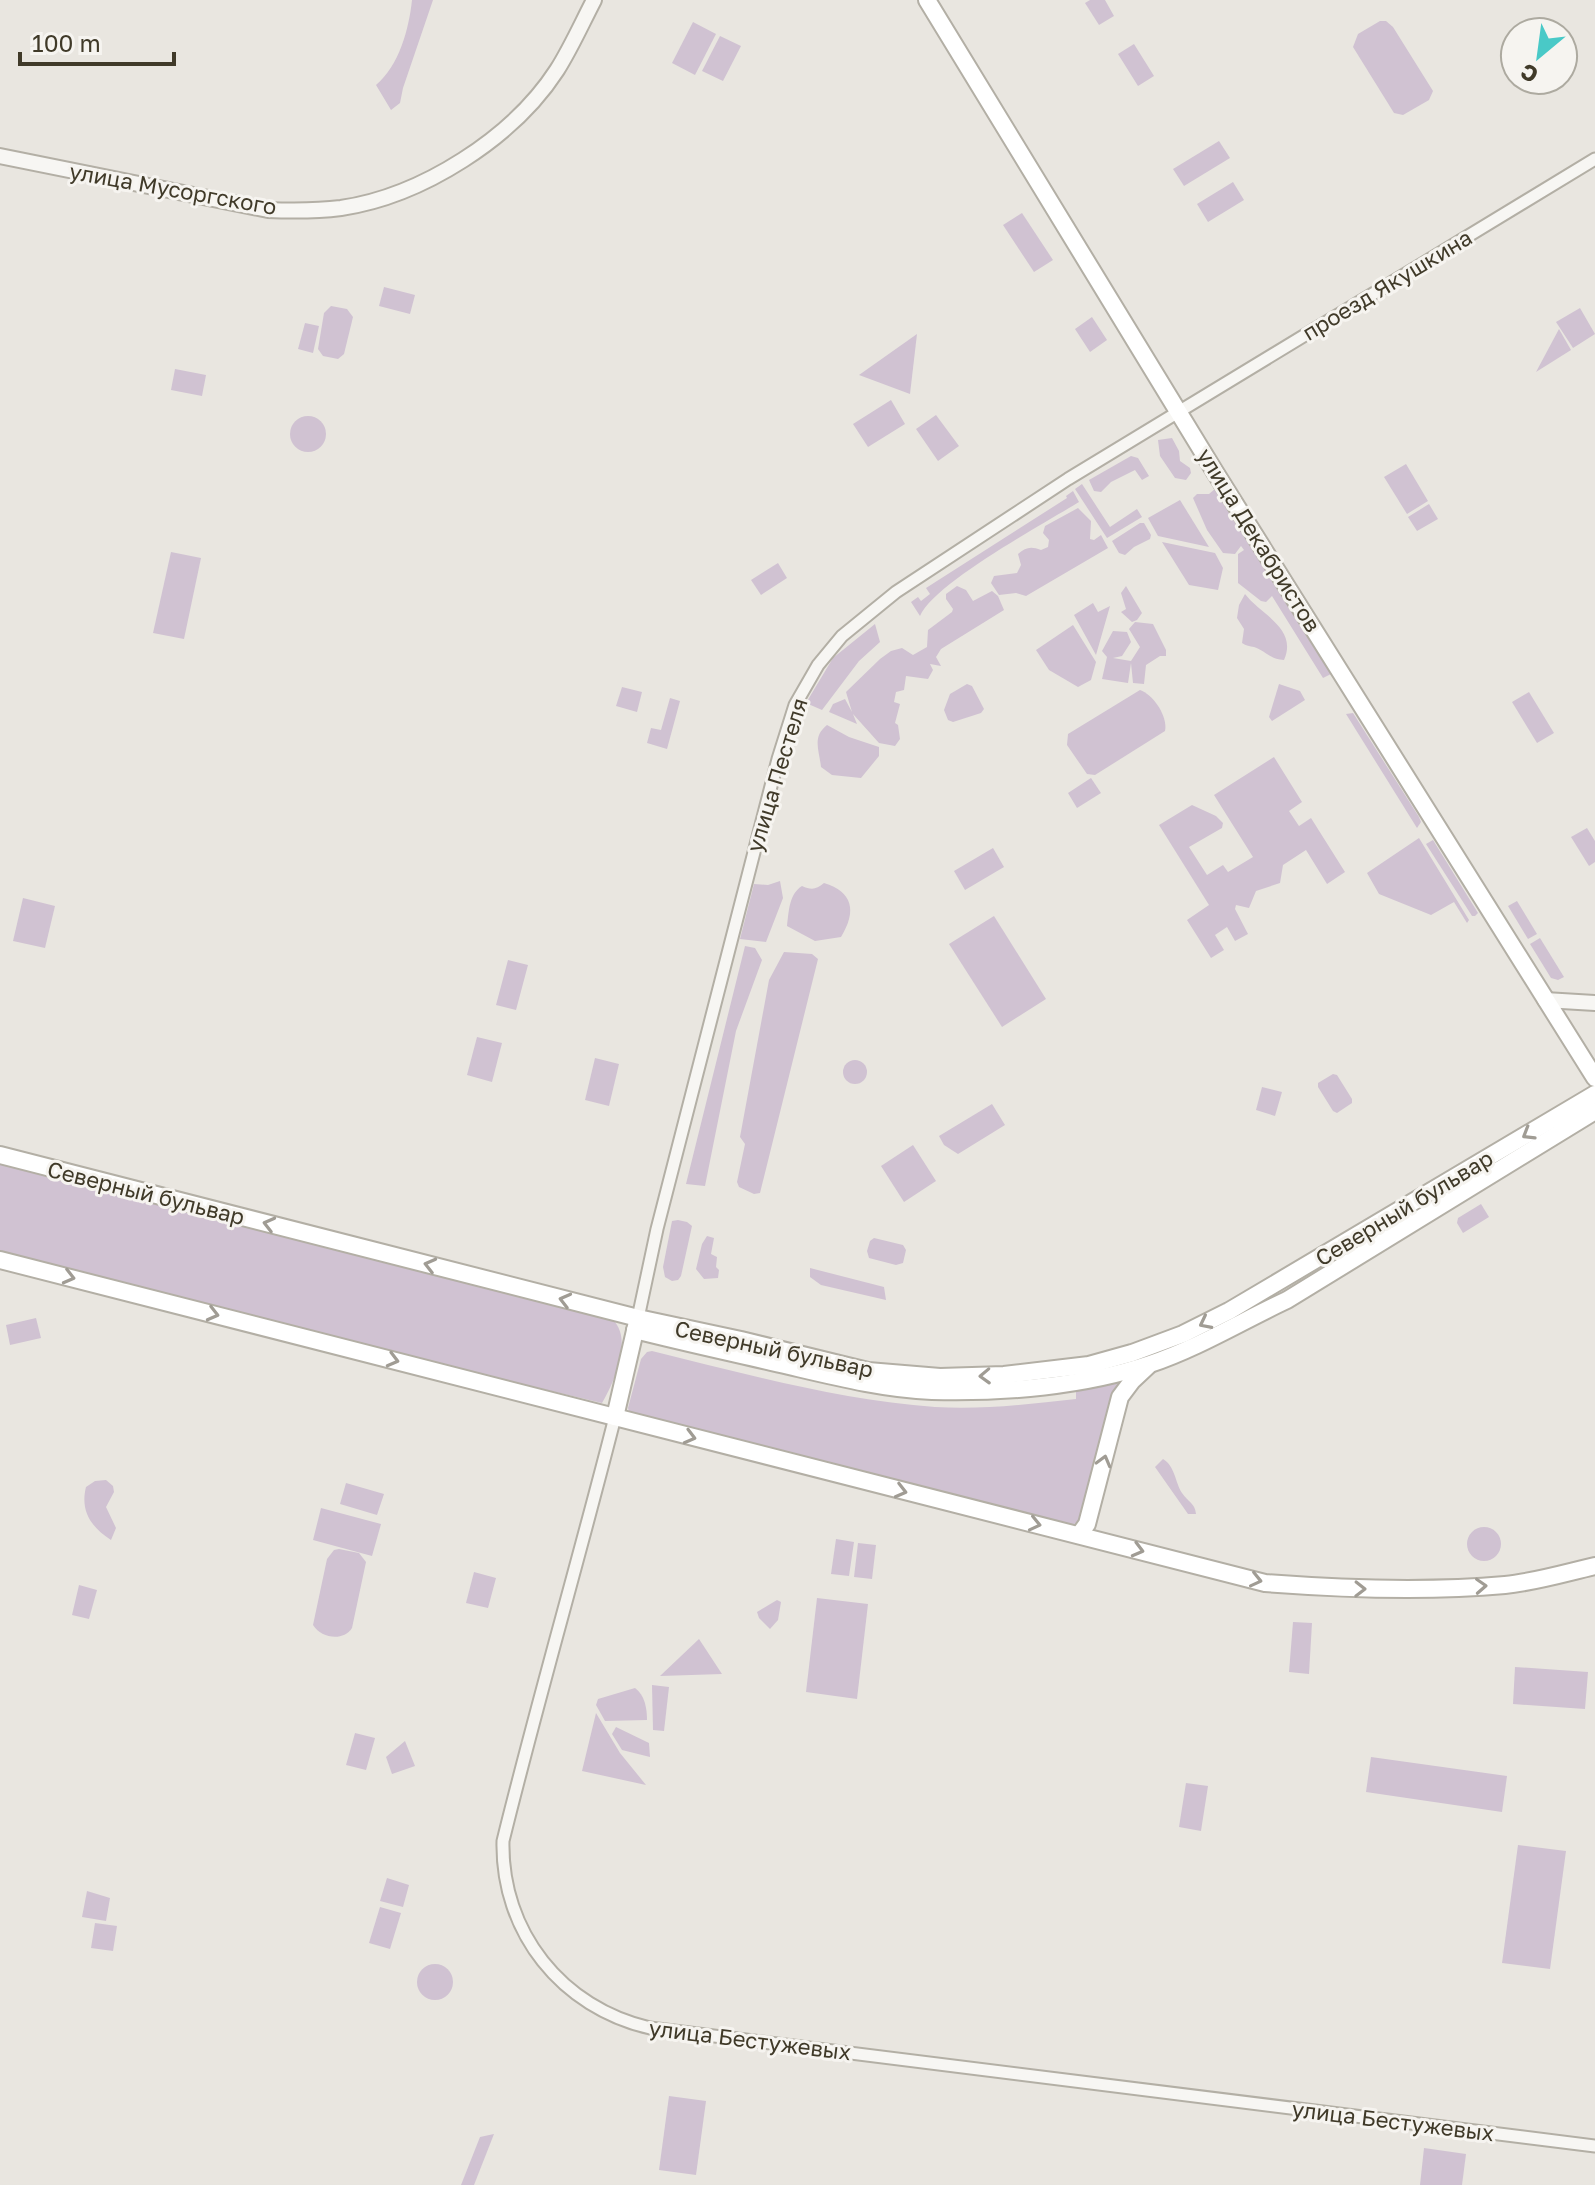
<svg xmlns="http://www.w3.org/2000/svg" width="1595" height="2185" viewBox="0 0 1595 2185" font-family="'Golos Text',sans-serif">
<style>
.green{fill:#d0c2d2}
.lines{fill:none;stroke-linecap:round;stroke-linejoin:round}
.minor-casing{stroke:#b3afa5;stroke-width:15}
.tertiary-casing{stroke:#b3afa5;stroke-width:18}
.secondary-casing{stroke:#b3afa5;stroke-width:20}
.minor{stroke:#f7f6f3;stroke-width:11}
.tertiary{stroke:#f7f6f3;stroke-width:14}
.secondary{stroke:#fff;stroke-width:16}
.oneway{stroke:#a09c94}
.labels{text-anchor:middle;stroke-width:6;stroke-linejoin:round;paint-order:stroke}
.street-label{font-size:22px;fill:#403a29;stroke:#f6f4f0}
</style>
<rect width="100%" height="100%" fill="#e9e6e0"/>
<g class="green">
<path d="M412,0H433L403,88L400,103L391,110L376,85C399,66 409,29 412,0Z"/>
<path d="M1090,0H1105L1114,16L1099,25L1085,3Z"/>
<path d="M1380,21H1386L1393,27L1433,91L1429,100L1403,115L1394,113L1353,47L1358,34Z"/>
<path d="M693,22L716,34L695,75L672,63Z"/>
<path d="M720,36L741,46L723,81L702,71Z"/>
<path d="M1134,44L1154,76L1138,86L1118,54Z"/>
<path d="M1219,141L1230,158L1184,186L1173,169Z"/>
<path d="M1233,182L1244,200L1208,222L1197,204Z"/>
<path d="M1022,213L1053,260L1034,272L1003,225Z"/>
<path d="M384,287L415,295L410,314L379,306Z"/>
<path d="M331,306L347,309L353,317L344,354L338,359L323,356L318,349L324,313Z"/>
<path d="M1580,308L1595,334L1573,348L1556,322Z"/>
<path d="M1092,317L1107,340L1090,352L1075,329Z"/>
<path d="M305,323L319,326L313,353L298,349Z"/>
<path d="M1559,329L1571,350L1536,372Z"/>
<path d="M917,334L910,394L859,375Z"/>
<path d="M175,369L206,375L202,396L171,390Z"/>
<path d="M891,400L905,424L868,447L853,424Z"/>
<path d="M936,415L959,446L938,461L916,429Z"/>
<circle cx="308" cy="434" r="18"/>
<path d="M1172,438L1179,451L1180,461L1190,468L1191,473L1186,480L1175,478L1160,456L1158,440Z"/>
<path d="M1131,456L1138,458L1149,476L1142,480L1135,470L1111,482L1101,492L1094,491L1089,480Z"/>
<path d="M1406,464L1428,501L1407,514L1384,477Z"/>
<path d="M1082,484L1110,527L1137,509L1142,517L1107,538L1075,489Z"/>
<path d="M1216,488L1331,674L1323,678L1272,596L1266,602L1261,601L1238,583V554L1244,550L1241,546L1235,554L1223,553L1207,530L1193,498L1197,494H1209Z"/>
<path d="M1073,491L1079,502C1045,523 934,583 920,616L911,602L918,597L921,601L930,594L926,588L1067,498L1066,496Z"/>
<path d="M1180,500L1209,547L1158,536L1148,518Z"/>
<path d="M1429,504L1438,519L1417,531L1408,517Z"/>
<path d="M1078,508L1091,521L1090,539L1094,540L1101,535L1108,548L1026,596L1016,593L999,595L991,583L994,576L1017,573L1021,565L1018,554C1026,547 1031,546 1041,550L1048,547L1049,540L1043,533L1045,526Z"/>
<path d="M1140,523H1144L1151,535L1150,539L1134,547L1125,555L1119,553L1112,541Z"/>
<path d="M1162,542L1215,553L1223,568L1218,590L1189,585Z"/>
<path d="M171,552L201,558L184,639L153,633Z"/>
<path d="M778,563L787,578L761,595L751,580Z"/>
<path d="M957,586L966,590L973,601L992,591L998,596L1004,610L941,649L936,657L941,666L930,664L933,670L928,679L906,676L904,690L896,692L894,702L900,704L895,723L898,725L900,739L895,746L879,743L853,714L857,724L829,712L833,704L845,699L852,712L846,692L880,659L891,651L902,648L913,655L927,647L928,630L952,612L953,609L946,599V594Z"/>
<path d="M1126,586L1142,613L1137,620L1132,622L1121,612L1126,609L1121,593Z"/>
<path d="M1245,594C1261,615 1298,628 1284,660C1271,660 1266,651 1254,647C1250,646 1246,646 1242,643L1244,629L1237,618L1239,605Z"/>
<path d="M1093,603L1098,612L1110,606L1096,655L1074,615Z"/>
<path d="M1135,622L1153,624L1166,650V656H1160L1146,665L1144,684L1133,683L1131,663L1128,683L1102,679L1107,657L1102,651L1113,631L1127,632L1131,642L1122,656L1113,658L1131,661L1140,647L1129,629Z"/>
<path d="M875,624L880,642L859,661L822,710L806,703L833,658Z"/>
<path d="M1073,625L1096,662L1091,680L1078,687L1049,670L1036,650Z"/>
<path d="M967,684L972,686L984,709L981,713L953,722L948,720L944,710L950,694Z"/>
<path d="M1279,684L1300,691L1305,700L1272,721L1269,717Z"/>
<path d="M622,687L642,692L637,712L616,706Z"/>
<path d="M1140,690C1154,695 1168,717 1165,731L1095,775L1087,774L1067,745L1068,734Z"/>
<path d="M1529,692L1554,733L1537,743L1512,702Z"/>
<path d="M670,698L680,701L667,749L647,743L651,728L661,730Z"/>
<path d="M1353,713L1419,817L1421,822L1417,828L1346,714Z"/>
<path d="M827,725L849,737L879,747V756L861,778L832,775L821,767C819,749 812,737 827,725Z"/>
<path d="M1274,757L1302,802L1289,811L1299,826L1311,818L1345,872L1327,884L1306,850L1283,865L1280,883L1256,891L1249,908L1236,905L1235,909L1248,934L1235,941L1227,927L1215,935L1224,950L1211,958L1187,920L1209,905L1159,825L1192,805L1216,816L1223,823L1222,828L1189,847L1207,875L1223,865L1228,872L1253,857L1214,795Z"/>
<path d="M1091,778L1101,793L1077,808L1068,793Z"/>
<path d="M1587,828L1595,841V862L1589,866L1571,837Z"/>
<path d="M1419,838L1469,920L1467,923L1454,902L1431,915L1379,894L1367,873Z"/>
<path d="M1433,840L1478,913L1475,916H1472L1426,844Z"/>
<path d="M993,848L1004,867L965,890L954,871Z"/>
<path d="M780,881L783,898L766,942L740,939L754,884L768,885Z"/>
<path d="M824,883C853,892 857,911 841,937L815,941L787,926C789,911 789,894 802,886C811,890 816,890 824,883Z"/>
<path d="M23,898L55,906L45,948L13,941Z"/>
<path d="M1517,901L1537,934L1528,939L1508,906Z"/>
<path d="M994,916L1046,999L1002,1027L949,944Z"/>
<path d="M1540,938L1564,977L1558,980L1551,978L1530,944Z"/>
<path d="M745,946L755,948L762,960L736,1031L705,1186L686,1184Z"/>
<path d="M784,952L812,954L818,959L760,1193L754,1194L739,1187L737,1182L745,1144L740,1137L769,980Z"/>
<path d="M508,960L528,965L516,1010L496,1005Z"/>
<path d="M477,1037L502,1043L492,1082L467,1075Z"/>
<path d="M595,1058L619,1064L609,1106L585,1100Z"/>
<circle cx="855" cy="1072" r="12"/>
<path d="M1333,1074L1337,1075L1352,1099V1103L1337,1113L1333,1111L1318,1087V1083Z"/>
<path d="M1262,1087L1282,1092L1275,1116L1256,1110Z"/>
<path d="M992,1104L1005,1125L958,1154L944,1145L939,1136Z"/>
<path d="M913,1145L936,1181L904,1202L881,1166Z"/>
<path d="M0,1164L613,1320C633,1339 614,1383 602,1403L226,1314L0,1254Z"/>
<path d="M1481,1204L1489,1217L1463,1233L1457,1223L1458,1218Z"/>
<path d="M678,1220L687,1222L692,1226L681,1276L678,1280L672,1281L665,1277L663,1267L672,1221Z"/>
<path d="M707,1236L714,1238L711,1254L717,1257L716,1267L719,1270L718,1278L704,1279L696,1269L702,1244Z"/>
<path d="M874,1238L903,1245L906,1250L903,1263L896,1265L869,1258L867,1251L870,1241Z"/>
<path d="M810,1268L884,1287L886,1300L821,1285L810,1277Z"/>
<path d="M36,1318L41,1338L10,1345L6,1325Z"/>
<path d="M652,1351C746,1374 839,1400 935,1407C982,1410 1029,1404 1076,1399V1386L1120,1378L1081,1520L1071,1526L630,1415L628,1408L641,1359L647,1352Z"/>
<path d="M1163,1459C1175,1466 1175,1482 1182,1493C1188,1502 1195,1503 1196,1514H1188L1155,1467Z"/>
<path d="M106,1480L113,1486L114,1492L106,1507L116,1528L111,1540C91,1527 80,1511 86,1487L95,1481Z"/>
<path d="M346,1483L384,1494L377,1515L340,1504Z"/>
<path d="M321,1508L381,1524L372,1556L313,1540Z"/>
<circle cx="1484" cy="1544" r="17"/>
<path d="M836,1539L854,1542L849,1576L831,1574Z"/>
<path d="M858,1543L876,1545L872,1579L854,1577Z"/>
<path d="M339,1549L359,1553L366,1562L352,1628C343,1642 321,1638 313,1625L327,1559L334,1550Z"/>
<path d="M474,1572L496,1578L488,1608L466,1603Z"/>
<path d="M79,1585L97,1590L89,1619L72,1615Z"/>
<path d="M817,1598L868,1604L857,1699L806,1692Z"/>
<path d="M777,1600L781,1602L778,1620L770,1629L759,1618L757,1612Z"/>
<path d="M1293,1622L1312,1623L1309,1674L1289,1672Z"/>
<path d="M699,1639L722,1674L660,1676Z"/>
<path d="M1515,1667L1588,1672L1585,1709L1513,1704Z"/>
<path d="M652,1685L669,1687L664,1731L653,1730Z"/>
<path d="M635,1688C645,1695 647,1709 647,1720L605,1721L596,1705L598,1699Z"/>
<path d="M596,1713L620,1753L646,1785L582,1771Z"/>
<path d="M616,1727L649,1743L650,1757L622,1750L612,1734Z"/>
<path d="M355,1733L375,1738L366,1770L346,1765Z"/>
<path d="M405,1741L415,1766L392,1774L386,1757Z"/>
<path d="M1371,1757L1507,1776L1502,1812L1366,1792Z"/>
<path d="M1186,1783L1208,1786L1201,1831L1179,1827Z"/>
<path d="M1518,1845L1566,1851L1550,1969L1502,1963Z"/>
<path d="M387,1878L409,1885L403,1907L380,1901Z"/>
<path d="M87,1891L110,1898L106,1921L82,1917Z"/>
<path d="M380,1907L401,1913L390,1949L369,1943Z"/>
<path d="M95,1923L117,1926L113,1951L91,1948Z"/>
<circle cx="435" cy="1982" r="18"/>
<path d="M669,2096L706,2101L696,2175L659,2170Z"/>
<path d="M494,2134L474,2185H461L480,2137Z"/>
<path d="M1424,2148L1466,2154L1462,2185H1420Z"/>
</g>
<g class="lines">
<g class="minor-casing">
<g id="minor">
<path d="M638,1318L657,1229L778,759L795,705L818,665L842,636L896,592L1068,479L1595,159"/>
<path d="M615,1417C579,1559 538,1699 503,1841C501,1932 562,2008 650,2028L1595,2146"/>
</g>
</g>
<g class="tertiary-casing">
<g id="tertiary">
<path d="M0,156L268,210C293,211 317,211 341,208C422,196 513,138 557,70C571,48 582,23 594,0"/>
<path d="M1545,1000L1595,1003"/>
</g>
</g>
<g class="secondary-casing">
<g id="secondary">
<path d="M927,0L1215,472L1595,1078"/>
<path d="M0,1155L638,1318L741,1340L868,1371L940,1377L1004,1375L1089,1365L1132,1353L1183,1334L1229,1311L1595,1094"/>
<path d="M0,1260L1265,1583C1344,1589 1425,1592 1505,1585C1535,1582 1565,1573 1595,1566"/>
<path d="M635,1330C686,1343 738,1354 789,1366C836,1377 884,1389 932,1391C1005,1393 1085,1386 1150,1364C1198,1348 1242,1321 1287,1300L1595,1111"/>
<path d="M615,1417L637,1322"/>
<path d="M1079,1535L1087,1524L1120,1397L1132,1381L1148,1366"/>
</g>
</g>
<use href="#minor" class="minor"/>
<use href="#tertiary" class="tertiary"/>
<use href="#secondary" class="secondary"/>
</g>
<defs><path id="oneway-chevron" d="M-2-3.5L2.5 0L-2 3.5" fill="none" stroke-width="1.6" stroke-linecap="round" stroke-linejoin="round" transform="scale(2)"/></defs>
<g class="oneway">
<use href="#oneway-chevron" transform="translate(1528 1134) rotate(149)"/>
<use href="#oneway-chevron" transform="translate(269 1224) rotate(-166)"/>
<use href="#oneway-chevron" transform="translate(430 1265) rotate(-166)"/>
<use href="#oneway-chevron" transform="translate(69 1277) rotate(14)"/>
<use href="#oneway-chevron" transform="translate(565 1300) rotate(-166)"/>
<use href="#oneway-chevron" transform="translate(213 1314) rotate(14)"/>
<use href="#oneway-chevron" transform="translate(1205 1323) rotate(153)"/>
<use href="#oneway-chevron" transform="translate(393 1360) rotate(15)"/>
<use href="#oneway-chevron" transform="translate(985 1376) rotate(178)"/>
<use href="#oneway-chevron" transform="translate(690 1437) rotate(15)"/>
<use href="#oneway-chevron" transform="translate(1104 1461) rotate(-75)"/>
<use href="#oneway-chevron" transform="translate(901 1491) rotate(14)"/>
<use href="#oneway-chevron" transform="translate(1035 1524) rotate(13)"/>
<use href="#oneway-chevron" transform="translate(1138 1550) rotate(15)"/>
<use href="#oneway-chevron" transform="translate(1256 1580) rotate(13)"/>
<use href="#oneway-chevron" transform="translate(1481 1586) rotate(-3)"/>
<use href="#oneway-chevron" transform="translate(1360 1589) rotate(1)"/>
</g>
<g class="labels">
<g class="street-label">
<text transform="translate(173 189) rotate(10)" y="8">улица Мусоргского</text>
<text transform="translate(1387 285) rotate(-31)" y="8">проезд Якушкина</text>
<text transform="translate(1259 540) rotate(58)" y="8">улица Декабристов</text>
<text transform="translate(777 775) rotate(-73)" y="8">улица Пестеля</text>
<text transform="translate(146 1193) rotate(14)" y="8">Северный бульвар</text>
<text transform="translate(1404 1208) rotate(-31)" y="8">Северный бульвар</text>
<text transform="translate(774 1349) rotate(12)" y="8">Северный бульвар</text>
<text transform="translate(750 2040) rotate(7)" y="8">улица Бестужевых</text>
<text transform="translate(1393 2121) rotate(7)" y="8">улица Бестужевых</text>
</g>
</g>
<g transform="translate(1539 56) rotate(209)"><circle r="38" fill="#f6f4f0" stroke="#adaaa0" stroke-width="2"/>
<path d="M0-6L14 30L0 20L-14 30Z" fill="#49c9c7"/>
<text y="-12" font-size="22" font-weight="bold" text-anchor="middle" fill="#403a29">С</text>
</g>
<path d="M20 52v12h154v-12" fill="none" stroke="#403a29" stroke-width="4"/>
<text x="32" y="52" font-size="24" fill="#403a29" stroke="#f6f4f0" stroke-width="6" paint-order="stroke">100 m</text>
</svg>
